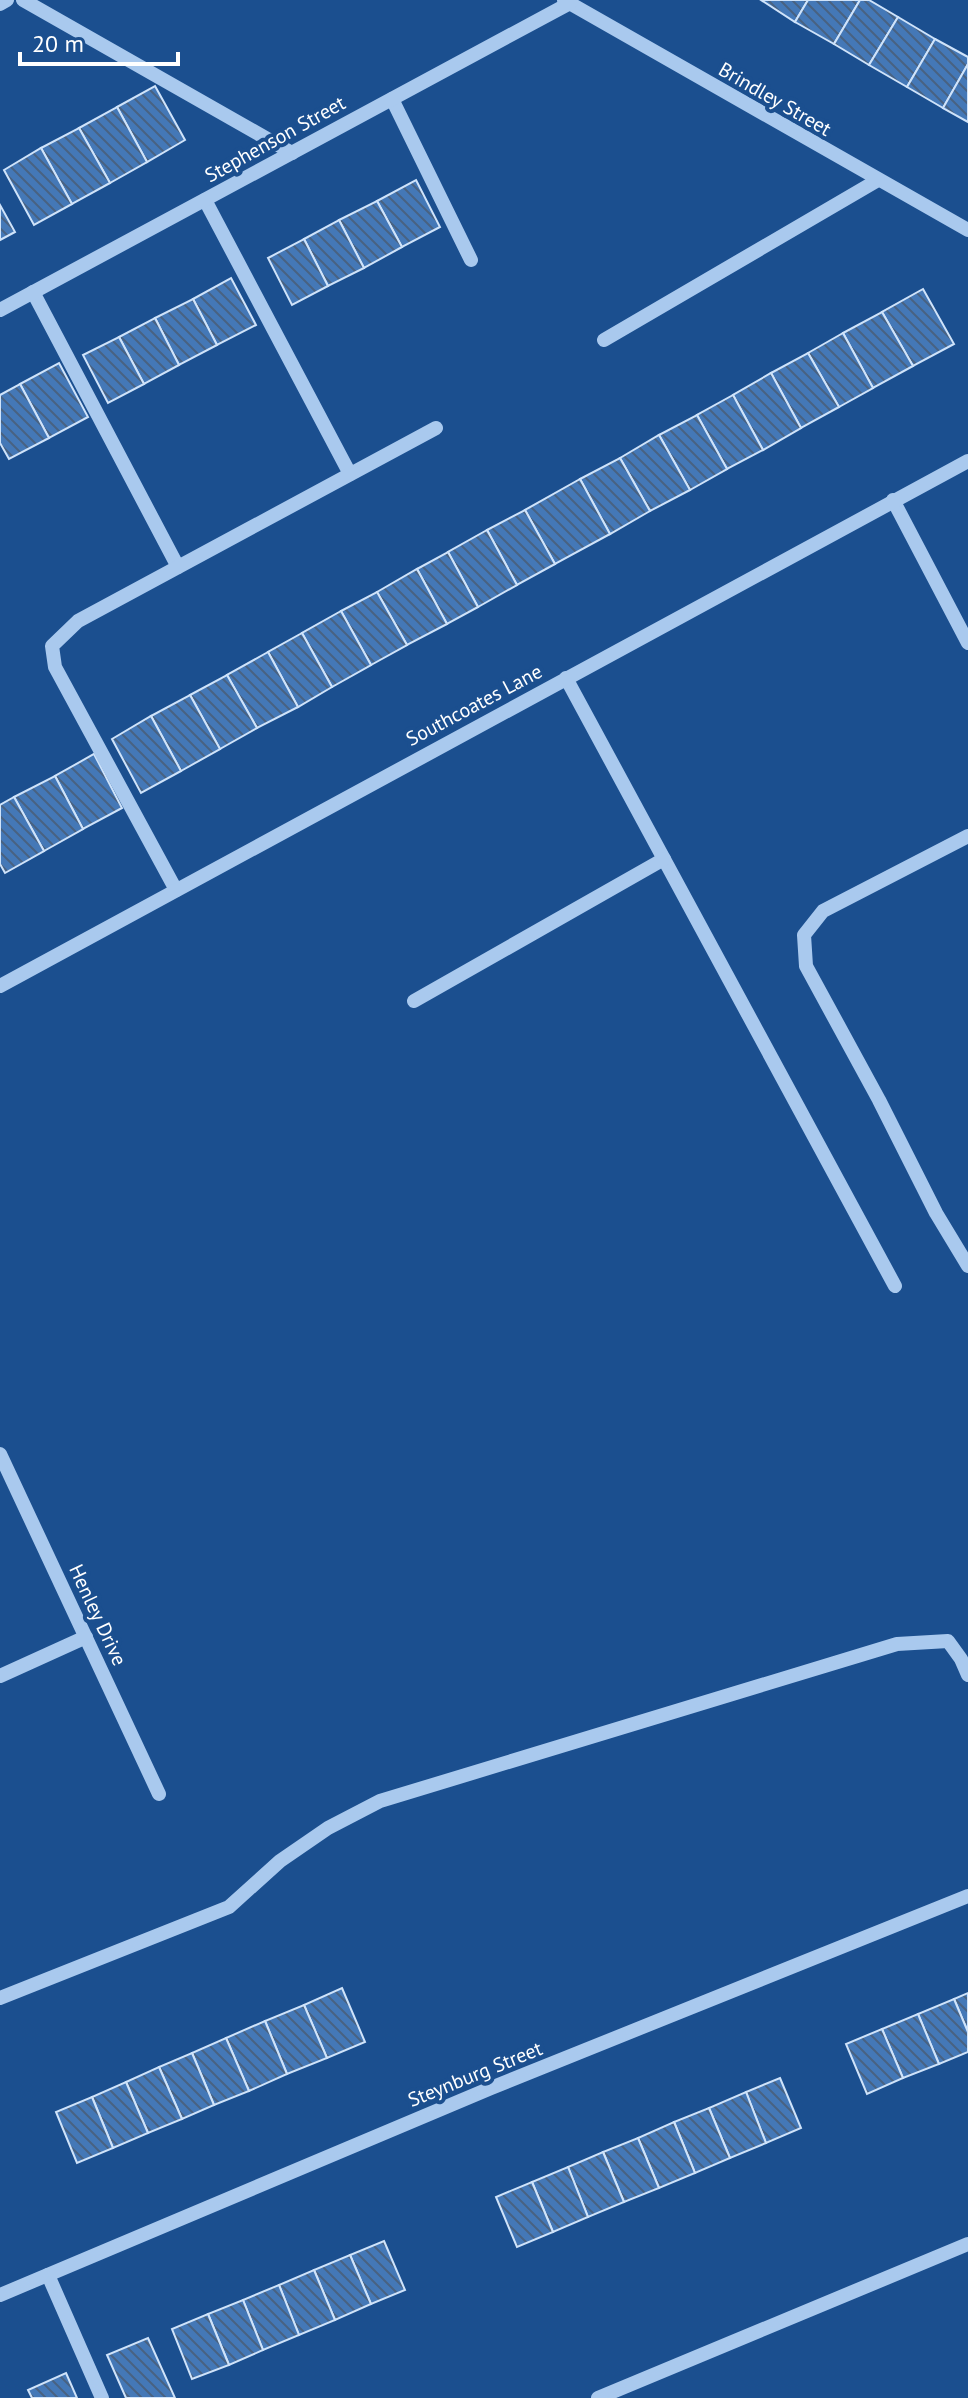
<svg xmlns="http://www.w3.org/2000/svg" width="968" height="2398" viewBox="0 0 968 2398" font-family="'PT Sans',sans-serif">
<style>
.building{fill:url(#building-back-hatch);stroke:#cfe3fa;stroke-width:2}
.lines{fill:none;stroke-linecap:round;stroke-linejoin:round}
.minor{stroke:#a9c9ee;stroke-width:14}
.labels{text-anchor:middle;stroke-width:8;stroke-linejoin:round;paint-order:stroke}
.street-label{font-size:20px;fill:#fff;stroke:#1b4f8f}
</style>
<defs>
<pattern id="building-back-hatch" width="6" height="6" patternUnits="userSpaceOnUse" patternTransform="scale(2)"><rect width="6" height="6" fill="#4478b7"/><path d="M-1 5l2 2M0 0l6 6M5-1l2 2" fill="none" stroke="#486282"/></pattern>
</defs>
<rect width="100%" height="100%" fill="#1b4f8f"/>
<g class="building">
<path d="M761,0H808L795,22Z"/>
<path d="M808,0H860L834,44L795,22Z"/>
<path d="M860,0H869L898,17L869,65L834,44Z"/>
<path d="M898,17L935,39L907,87L869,65Z"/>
<path d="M935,39L968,57V64L943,108L907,87Z"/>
<path d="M968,64V122L943,108Z"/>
<path d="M155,86L185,140L147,162L117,107Z"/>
<path d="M117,107L147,162L110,183L79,128Z"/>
<path d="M79,128L110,183L72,204L41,148Z"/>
<path d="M41,148L72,204L34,225L4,170Z"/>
<path d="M416,180L440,227L402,247L377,201Z"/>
<path d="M377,201L402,247L364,268L339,220Z"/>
<path d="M0,205L15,232L0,240Z"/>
<path d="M339,220L364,268L328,286L304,239Z"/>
<path d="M304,239L328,286L292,305L268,258Z"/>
<path d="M231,278L256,325L217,345L193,299Z"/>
<path d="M923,289L954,344L913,366L882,312Z"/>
<path d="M193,299L217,345L179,365L155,318Z"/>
<path d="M882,312L913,366L873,388L843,333Z"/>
<path d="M155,318L179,365L144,384L119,337Z"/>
<path d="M843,333L873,388L839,407L808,353Z"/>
<path d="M119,337L144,384L108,403L83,355Z"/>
<path d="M808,353L839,407L801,428L771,373Z"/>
<path d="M59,363L88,417L49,438L20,384Z"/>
<path d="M771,373L801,428L763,450L733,395Z"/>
<path d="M20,384L49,438L9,459L0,443V395Z"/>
<path d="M733,395L763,450L727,469L697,415Z"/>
<path d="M697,415L727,469L690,490L659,435Z"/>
<path d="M659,435L690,490L650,511L620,458Z"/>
<path d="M620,458L650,511L610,534L580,479Z"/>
<path d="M580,479L610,534L555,564L525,510Z"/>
<path d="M525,510L555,564L517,585L487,530Z"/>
<path d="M487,530L517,585L478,607L448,552Z"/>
<path d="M448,552L478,607L447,624L417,569Z"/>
<path d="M417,569L447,624L407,645L377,592Z"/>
<path d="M377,592L407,645L371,665L341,611Z"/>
<path d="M341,611L371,665L332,687L302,633Z"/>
<path d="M302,633L332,687L298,707L268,652Z"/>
<path d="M268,652L298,707L257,728L227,675Z"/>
<path d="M227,675L257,728L220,749L190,695Z"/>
<path d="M190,695L220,749L181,771L151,716Z"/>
<path d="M151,716L181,771L141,793L112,739Z"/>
<path d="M94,754L122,808L83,829L55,776Z"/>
<path d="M55,776L83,829L44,851L14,797Z"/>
<path d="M14,797L44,851L5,873L0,864V805Z"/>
<path d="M342,1988L365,2042L327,2058L304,2005Z"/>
<path d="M968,1993V2032L954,1999Z"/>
<path d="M954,1999L968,2032V2052L939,2064L918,2014Z"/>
<path d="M304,2005L327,2058L287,2074L265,2021Z"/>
<path d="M918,2014L939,2064L903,2078L882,2029Z"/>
<path d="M265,2021L287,2074L249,2091L226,2038Z"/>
<path d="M882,2029L903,2078L867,2094L846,2044Z"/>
<path d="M226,2038L249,2091L214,2105L192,2053Z"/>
<path d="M192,2053L214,2105L182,2119L159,2067Z"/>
<path d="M159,2067L182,2119L148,2133L126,2082Z"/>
<path d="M780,2078L801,2128L766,2143L746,2092Z"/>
<path d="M126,2082L148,2133L113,2148L92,2097Z"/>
<path d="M746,2092L766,2143L730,2158L709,2108Z"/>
<path d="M92,2097L113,2148L77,2163L56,2112Z"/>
<path d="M709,2108L730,2158L695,2173L674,2122Z"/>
<path d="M674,2122L695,2173L659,2188L638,2138Z"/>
<path d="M638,2138L659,2188L624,2202L603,2152Z"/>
<path d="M603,2152L624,2202L588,2217L568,2167Z"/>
<path d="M568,2167L588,2217L553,2232L532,2182Z"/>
<path d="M532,2182L553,2232L517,2247L496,2197Z"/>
<path d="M384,2241L405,2290L371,2304L350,2255Z"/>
<path d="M350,2255L371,2304L335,2320L314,2270Z"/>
<path d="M314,2270L335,2320L299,2335L279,2285Z"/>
<path d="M279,2285L299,2335L263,2350L243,2300Z"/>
<path d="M243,2300L263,2350L229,2365L208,2314Z"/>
<path d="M208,2314L229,2365L192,2379L172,2329Z"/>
<path d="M148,2338L175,2398H126L107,2355Z"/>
<path d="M66,2373L77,2398H32L28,2390Z"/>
</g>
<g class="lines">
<g class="minor">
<path d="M23,0L292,153"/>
<path d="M564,0L968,230"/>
<path d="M0,4L7,0"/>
<path d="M392,99L471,260"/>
<path d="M205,200L350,474"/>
<path d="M33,292L178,567"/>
<path d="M0,310L570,3"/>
<path d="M604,340L878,180"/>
<path d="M893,500L968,643"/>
<path d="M566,678L895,1286"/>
<path d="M968,836L823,911L804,935L806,966L879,1100L936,1213L968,1266"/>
<path d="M176,890L55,667L52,646L78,621L436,428"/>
<path d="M0,986L968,461"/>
<path d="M414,1001L664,859"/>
<path d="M0,1454L159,1794"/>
<path d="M0,1676L86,1637"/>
<path d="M0,1998L229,1907L280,1861L328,1828L380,1801L897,1644L948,1641L961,1659L968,1675"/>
<path d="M48,2275L102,2398"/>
<path d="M0,2295L491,2088L968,1896"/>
<path d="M598,2398L968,2244"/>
</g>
</g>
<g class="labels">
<g class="street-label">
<text transform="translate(775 99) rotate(30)" y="7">Brindley Street</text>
<text transform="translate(275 139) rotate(-29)" y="7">Stephenson Street</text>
<text transform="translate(474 705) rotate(-28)" y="7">Southcoates Lane</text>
<text transform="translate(98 1615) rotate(65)" y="7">Henley Drive</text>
<text transform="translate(475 2074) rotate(-22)" y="7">Steynburg Street</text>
</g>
</g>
<path d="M20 52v12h158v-12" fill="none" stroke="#ffffff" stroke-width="4"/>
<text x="32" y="52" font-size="24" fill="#ffffff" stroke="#1b4f8f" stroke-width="6" paint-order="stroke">20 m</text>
</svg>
